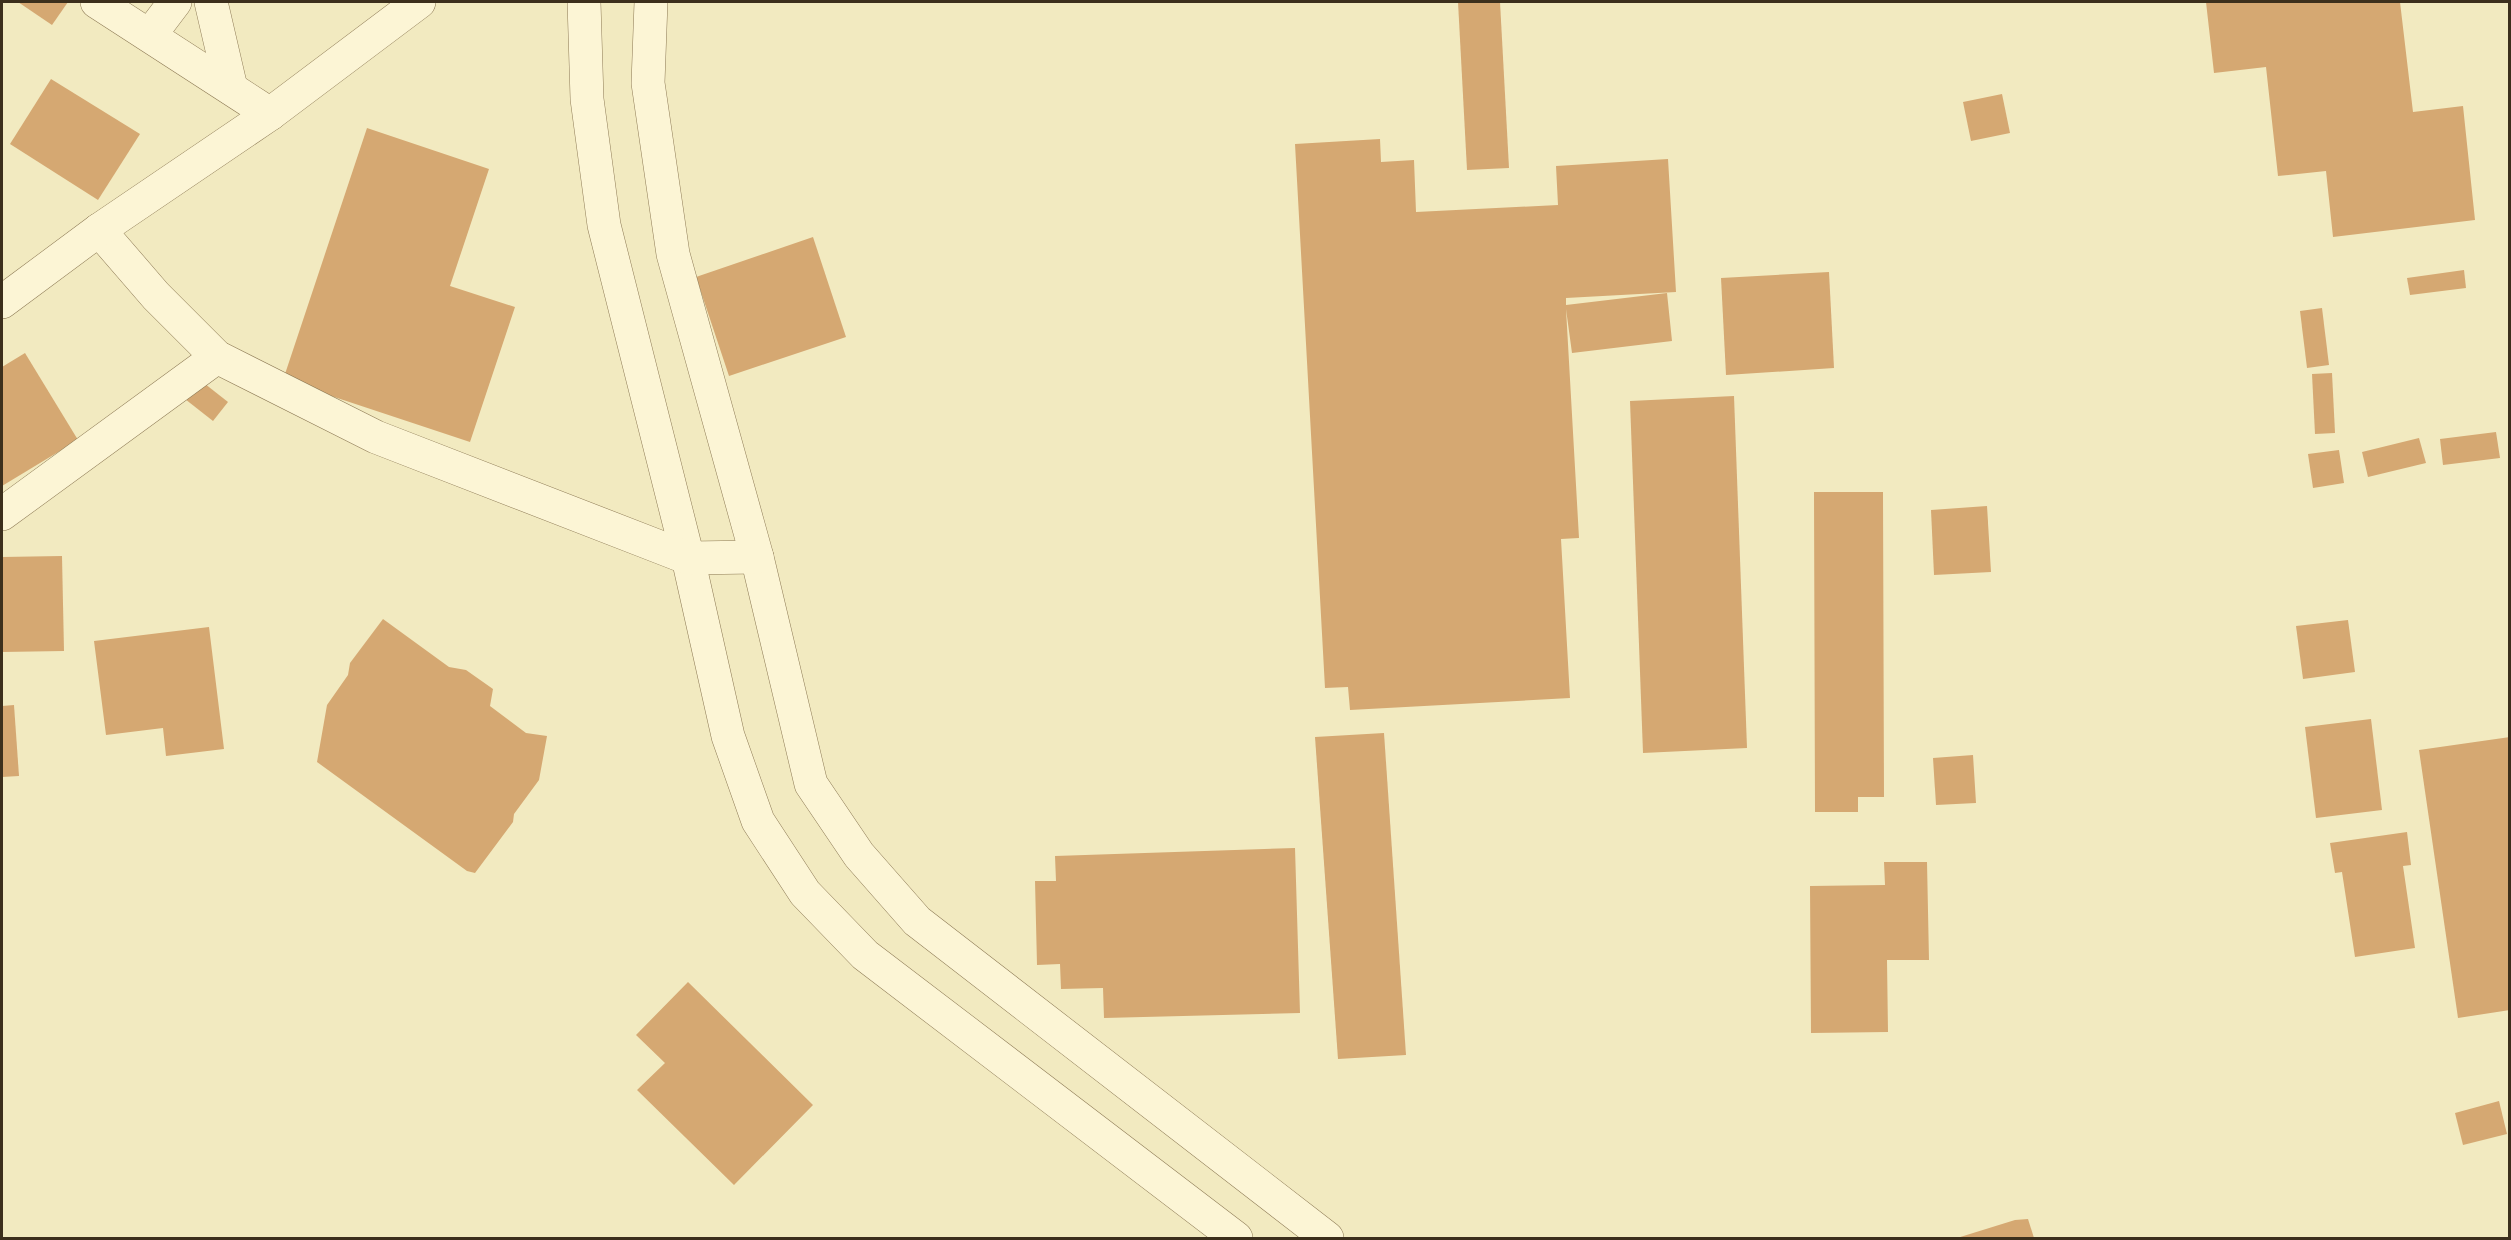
<svg xmlns="http://www.w3.org/2000/svg" width="2511" height="1240" viewBox="0 0 2511 1240" font-family="Spectral,serif">
<style>
.building{fill:#d5a872}
.lines{fill:none;stroke-linecap:round;stroke-linejoin:round}
.minor-casing{stroke:#8e7b56;stroke-width:34}
.minor{stroke:#fcf5d5;stroke-width:33}
</style>
<rect width="100%" height="100%" fill="#f2eac0"/>
<g class="building">
<path d="M18,2H68L52,25Z"/>
<path d="M1458,2H1500L1509,168L1467,170Z"/>
<path d="M2206,2H2400L2413,112L2463,106L2475,220L2333,237L2326,171L2278,176L2266,67L2214,73Z"/>
<path d="M51,79L140,134L98,200L10,144Z"/>
<path d="M2002,94L2010,133L1971,141L1963,102Z"/>
<path d="M367,128L489,169L450,286L515,307L470,442L283,380Z"/>
<path d="M1380,139L1381,162L1414,160L1416,212L1558,205L1556,166L1668,159L1676,292L1566,298V305L1667,293L1672,341L1572,353L1566,309L1579,538L1561,539L1570,698L1350,710L1348,687L1325,688L1295,144Z"/>
<path d="M813,237L846,337L729,376L696,277Z"/>
<path d="M2464,270L2466,288L2410,295L2407,278Z"/>
<path d="M1829,272L1834,368L1726,375L1721,278Z"/>
<path d="M2322,308L2329,365L2307,368L2300,311Z"/>
<path d="M25,353L78,440L2,486V367Z"/>
<path d="M2332,373L2335,433L2315,434L2312,374Z"/>
<path d="M200,380L228,402L213,421L185,399Z"/>
<path d="M1734,396L1747,748L1643,753L1630,401Z"/>
<path d="M2496,432L2500,458L2443,465L2440,439Z"/>
<path d="M2419,438L2426,463L2368,477L2362,452Z"/>
<path d="M2339,450L2344,483L2313,488L2308,454Z"/>
<path d="M1814,492H1883L1884,797H1858V812H1815Z"/>
<path d="M1987,506L1991,572L1934,575L1931,510Z"/>
<path d="M62,556L64,651L2,652V557Z"/>
<path d="M383,619L449,667L466,670L493,689L490,706L526,733L547,736L539,780L514,814L513,822L475,873L467,871L317,762L327,705L348,675L350,663Z"/>
<path d="M2348,620L2355,672L2303,679L2296,626Z"/>
<path d="M209,627L224,749L166,756L163,728L106,735L94,641Z"/>
<path d="M14,705L19,776L2,777V706Z"/>
<path d="M2371,719L2382,810L2316,818L2305,727Z"/>
<path d="M1384,733L1406,1055L1338,1059L1315,737Z"/>
<path d="M2510,737V1010L2458,1018L2419,750Z"/>
<path d="M1973,755L1976,803L1936,805L1933,758Z"/>
<path d="M2407,832L2411,865L2403,866L2415,948L2355,957L2342,872L2335,873L2330,843Z"/>
<path d="M1295,848L1300,1013L1104,1018L1103,988L1061,989L1060,964L1037,965L1035,881H1056L1055,856Z"/>
<path d="M1884,862H1927L1929,960H1887L1888,1032L1811,1033L1810,886L1885,885Z"/>
<path d="M688,982L813,1105L734,1185L637,1090L665,1063L636,1035Z"/>
<path d="M2499,1101L2507,1134L2463,1145L2455,1113Z"/>
<path d="M2028,1219L2034,1238H1957L2015,1220Z"/>
</g>
<g class="lines">
<g class="minor-casing">
<g id="minor">
<path d="M97,2L270,114"/>
<path d="M211,2L231,88"/>
<path d="M584,2L587,99L604,225L688,558L728,736L758,821L805,893L865,955L1236,1238"/>
<path d="M651,2L648,83L673,254L757,557L811,784L859,855L917,921L1327,1238"/>
<path d="M150,35L175,2"/>
<path d="M99,230L156,296L217,357L376,437L688,558L757,557"/>
<path d="M2,302L99,230L270,114L419,2"/>
<path d="M2,514L217,357"/>
</g>
</g>
<use href="#minor" class="minor"/>
</g>
<rect width="2511" height="1240" fill="none" stroke="#3c2f1c" stroke-width="6"/>
</svg>
